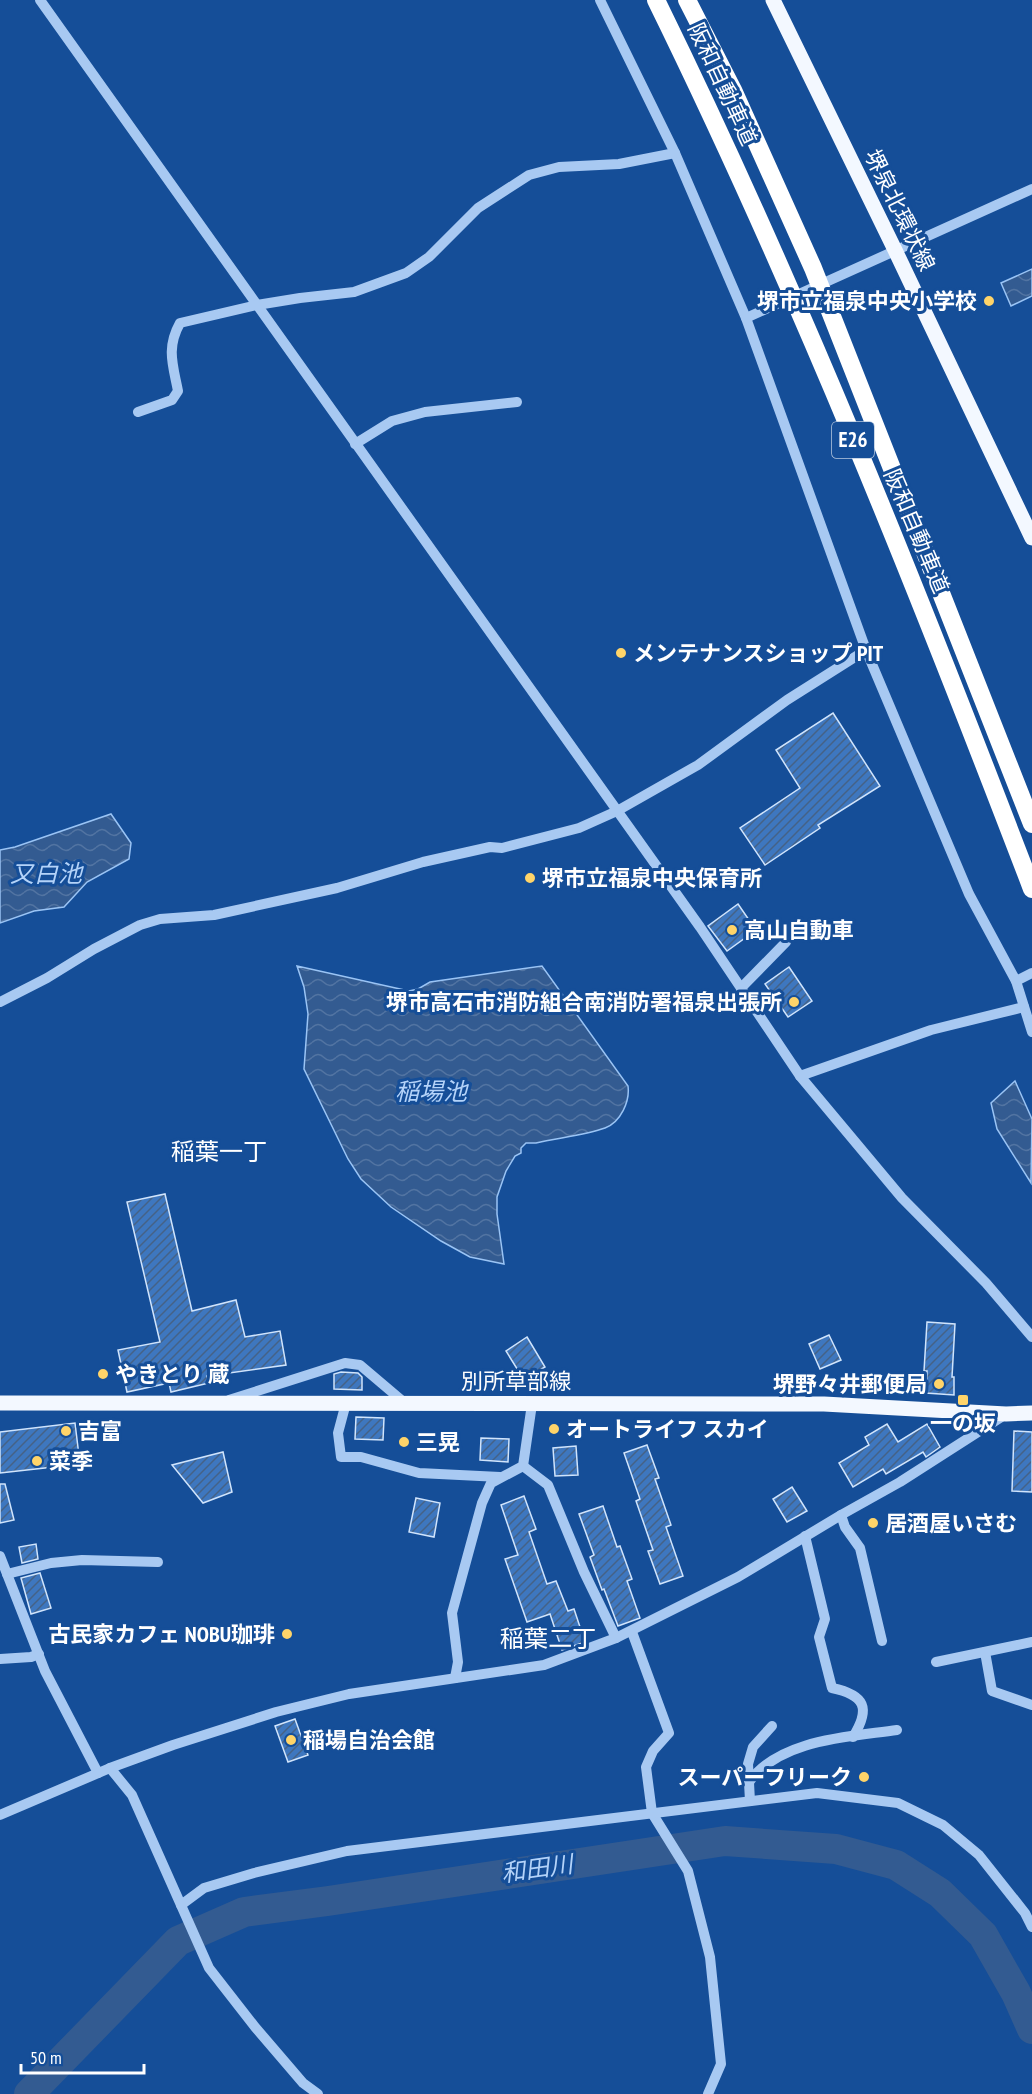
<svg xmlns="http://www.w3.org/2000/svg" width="1032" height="2094" viewBox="0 0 1032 2094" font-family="'PT Sans Narrow','Noto Sans JP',sans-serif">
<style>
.water{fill:url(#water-waves);stroke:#9ac4f5;stroke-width:1.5}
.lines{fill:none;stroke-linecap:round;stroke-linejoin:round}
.river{stroke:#335b91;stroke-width:30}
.building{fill:url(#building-hatch);stroke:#d0e4fc;stroke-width:1.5}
.minor{stroke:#a8c9f2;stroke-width:10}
.major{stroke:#f3f8ff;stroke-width:15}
.highway{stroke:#fff;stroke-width:18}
.poi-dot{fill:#ffd469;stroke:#154e98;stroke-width:2}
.labels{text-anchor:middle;stroke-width:6;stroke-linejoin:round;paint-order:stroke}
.shield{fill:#154e98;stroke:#b9cae0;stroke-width:1.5}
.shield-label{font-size:21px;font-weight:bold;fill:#fff}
.street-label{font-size:22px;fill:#fff;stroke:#154e98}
.poi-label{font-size:22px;font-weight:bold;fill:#fff;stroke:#154e98;text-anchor:start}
.water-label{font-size:24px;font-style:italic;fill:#b4d3f9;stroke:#154e98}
.neighbourhood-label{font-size:24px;fill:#fff;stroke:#154e98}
</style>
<defs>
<pattern id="water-waves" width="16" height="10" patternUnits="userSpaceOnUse" patternTransform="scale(1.5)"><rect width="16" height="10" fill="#335b91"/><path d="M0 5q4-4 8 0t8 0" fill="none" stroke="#5274a2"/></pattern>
<pattern id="building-hatch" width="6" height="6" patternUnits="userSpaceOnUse" patternTransform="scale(1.5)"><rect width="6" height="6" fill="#3e77bf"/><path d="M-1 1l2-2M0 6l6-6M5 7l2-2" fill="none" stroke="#456286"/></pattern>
</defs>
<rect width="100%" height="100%" fill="#154e98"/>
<g class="water">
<path d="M1032,269V296L1011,306L1001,283Z"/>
<path d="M111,814L131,843L129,859L87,882L64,907L34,911L0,923V850L15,847Z"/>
<path d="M297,966L409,991L418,989L430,982L542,966L628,1086C630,1101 621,1122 605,1128C586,1135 557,1138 536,1143H526L521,1148V1153L515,1156L506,1171L497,1197V1214L504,1264L470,1257L441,1241L391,1207L361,1179L348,1159L304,1069L308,1014L304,987Z"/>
<path d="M1015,1081L1032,1119L1031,1183L997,1129L991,1103Z"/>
</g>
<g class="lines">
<path class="river" d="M29,2094L178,1941L244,1912L328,1901L725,1841L836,1849L896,1865L940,1893L983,1935L1016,1993L1032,2029"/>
</g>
<g class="building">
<path d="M833,713L880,786L818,825L820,828L765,865L740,828L800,788L776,750Z"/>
<path d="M738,904L756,930L727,951L708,926Z"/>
<path d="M789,967L812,1001L788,1017L765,984Z"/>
<path d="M165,1194L192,1311L236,1300L245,1337L280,1331L286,1365L207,1376L209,1383L171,1392L169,1383L127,1392L118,1350L160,1342L127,1202Z"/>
<path d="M927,1322L955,1324L952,1377H954V1395L926,1393L927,1371H924Z"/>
<path d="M829,1335L841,1360L820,1369L809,1344Z"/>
<path d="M527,1337L545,1367L524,1380L506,1351Z"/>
<path d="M341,1372L358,1373L362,1377V1390L334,1389V1374Z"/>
<path d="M356,1417L384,1418L383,1440L355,1439Z"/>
<path d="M75,1423L80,1464L0,1473V1432Z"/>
<path d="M887,1424L898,1442L927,1424L940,1447L926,1457L923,1452L886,1474L883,1469L853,1487L839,1463L869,1445L865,1437Z"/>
<path d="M1014,1431L1032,1432V1492L1012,1491Z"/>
<path d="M481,1438L509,1439L508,1462L480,1460Z"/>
<path d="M647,1445L659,1478L655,1479L671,1525L666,1527L683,1576L660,1584L648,1551L653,1550L636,1501L640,1499L624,1453Z"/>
<path d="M576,1446L578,1475L555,1476L553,1448Z"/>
<path d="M223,1452L232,1492L203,1503L172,1465Z"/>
<path d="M0,1484H5L14,1520L0,1523Z"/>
<path d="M792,1487L807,1511L787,1522L773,1499Z"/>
<path d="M524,1496L536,1529L529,1532L547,1584L556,1581L568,1611L574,1609L585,1642L562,1650L550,1614L527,1622L505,1559L518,1555L501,1505Z"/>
<path d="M416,1498L440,1503L434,1537L409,1532Z"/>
<path d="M603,1506L617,1547L620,1546L632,1579L627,1581L640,1618L618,1626L604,1589L602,1590L590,1557L594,1555L579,1514Z"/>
<path d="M36,1544L38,1559L22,1563L19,1547Z"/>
<path d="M40,1573L51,1608L31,1614L21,1578Z"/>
<path d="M295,1719L308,1755L288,1762L275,1726Z"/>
</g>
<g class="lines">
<g class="minor">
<path d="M40,0L700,927L800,1076L902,1198L986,1283L1032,1337"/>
<path d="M600,0L675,153L746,318L866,650L969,894L1016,981L1032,1032"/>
<path d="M746,318L1032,189"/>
<path d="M138,412L172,400L178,391C173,365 166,348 180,323L257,305L300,298L354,292L406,273L429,257L478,208L529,175L559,167L619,164L675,153"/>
<path d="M355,444L392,421L425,412L517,402"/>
<path d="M1016,981L1032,973"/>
<path d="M741,988L786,942"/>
<path d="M0,1002L47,978L94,949L140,925L160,919L214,915L337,888L423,862L490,847L502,848L579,828L617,811L698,765L787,700L866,650"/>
<path d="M800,1076L931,1030L1024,1007"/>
<path d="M229,1400L345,1363L360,1365L406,1404"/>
<path d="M346,1403L338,1433L341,1457H361L419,1473L500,1477"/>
<path d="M523,1466L548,1485L584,1572L616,1638"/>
<path d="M841,1515L845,1527L860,1548L882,1641"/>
<path d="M805,1536L825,1619L819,1637L832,1688C865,1695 871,1708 853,1737"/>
<path d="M0,1556L45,1671L98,1773"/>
<path d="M7,1574L51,1563L82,1560L158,1562"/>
<path d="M632,1632L669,1733L653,1751L646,1767L652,1813L688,1871L710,1957L721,2064L708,2094"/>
<path d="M985,1652L992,1691L1032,1705"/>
<path d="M0,1659L31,1657L39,1654"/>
<path d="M936,1662L1032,1642"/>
<path d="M455,1678L458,1662L452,1613L482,1503L491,1483L523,1466L532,1404"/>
<path d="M110,1768L132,1795L209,1968L255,2027L303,2083L318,2094"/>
<path d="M749,1782C780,1739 849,1737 897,1730"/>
<path d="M750,1801L748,1764L753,1747L772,1726"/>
<path d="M0,1815L110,1768L173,1745L276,1712L349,1694L544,1665L616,1638L738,1577L841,1515L900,1482L1006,1414"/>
<path d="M181,1905L204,1888L254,1873L347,1851L817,1793L898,1803L943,1825L979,1855L1025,1913L1032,1927"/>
</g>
<g class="major">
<path d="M773,0L895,250L1032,538"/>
<path d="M0,1403L824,1404L1006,1414L1032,1413"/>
</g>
<g class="highway">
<path d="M656,0C798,289 917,588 1032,889"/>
<path d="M687,0L733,90L813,268L1032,824"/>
</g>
</g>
<g class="poi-dot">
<circle cx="989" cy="301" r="6"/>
<circle cx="621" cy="653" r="6"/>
<circle cx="530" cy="878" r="6"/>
<circle cx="732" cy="930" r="6"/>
<circle cx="794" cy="1002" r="6"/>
<circle cx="103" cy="1374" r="6"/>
<circle cx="939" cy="1384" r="6"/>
<rect x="957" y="1394" width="12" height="12" rx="3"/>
<circle cx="554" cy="1429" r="6"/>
<circle cx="66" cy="1431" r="6"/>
<circle cx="404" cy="1442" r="6"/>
<circle cx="37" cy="1461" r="6"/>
<circle cx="873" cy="1523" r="6"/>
<circle cx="287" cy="1634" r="6"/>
<circle cx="291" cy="1740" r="6"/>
<circle cx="864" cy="1777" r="6"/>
</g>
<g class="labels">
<rect class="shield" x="832" y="422" width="42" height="36" rx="4.5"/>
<g class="shield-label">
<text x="853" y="447">E26</text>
</g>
<g class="street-label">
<text transform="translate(723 84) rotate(65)" y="8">阪和自動車道</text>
<text transform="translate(900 210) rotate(64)" y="8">堺泉北環状線</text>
<text transform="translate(917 531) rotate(67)" y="8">阪和自動車道</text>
<text x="516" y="1389">別所草部線</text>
</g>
<g class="poi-label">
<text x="977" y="309" text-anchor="end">堺市立福泉中央小学校</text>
<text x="633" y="661">メンテナンスショップ PIT</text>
<text x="542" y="886">堺市立福泉中央保育所</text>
<text x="744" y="938">高山自動車</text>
<text x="782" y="1010" text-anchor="end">堺市高石市消防組合南消防署福泉出張所</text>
<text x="115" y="1382">やきとり 蔵</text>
<text x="927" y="1392" text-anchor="end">堺野々井郵便局</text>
<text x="963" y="1431" text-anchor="middle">一の坂</text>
<text x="566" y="1437">オートライフ スカイ</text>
<text x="78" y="1439">吉富</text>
<text x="416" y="1450">三晃</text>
<text x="49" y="1469">菜季</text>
<text x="885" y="1531">居酒屋いさむ</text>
<text x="275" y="1642" text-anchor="end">古民家カフェ NOBU珈琲</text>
<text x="303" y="1748">稲場自治会館</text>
<text x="852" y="1785" text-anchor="end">スーパーフリーク</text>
</g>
<g class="water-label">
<text x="46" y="882">又白池</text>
<text x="431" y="1100">稲場池</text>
<text transform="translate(537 1869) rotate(-8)" y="8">和田川</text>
</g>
<g class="neighbourhood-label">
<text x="219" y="1160">稲葉一丁</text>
<text x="548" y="1647">稲葉二丁</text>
</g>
</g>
<path d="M21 2064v9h123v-9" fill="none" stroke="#ffffff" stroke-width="3"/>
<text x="30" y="2064" font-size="18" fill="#ffffff" stroke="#154e98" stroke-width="4.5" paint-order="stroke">50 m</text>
</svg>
